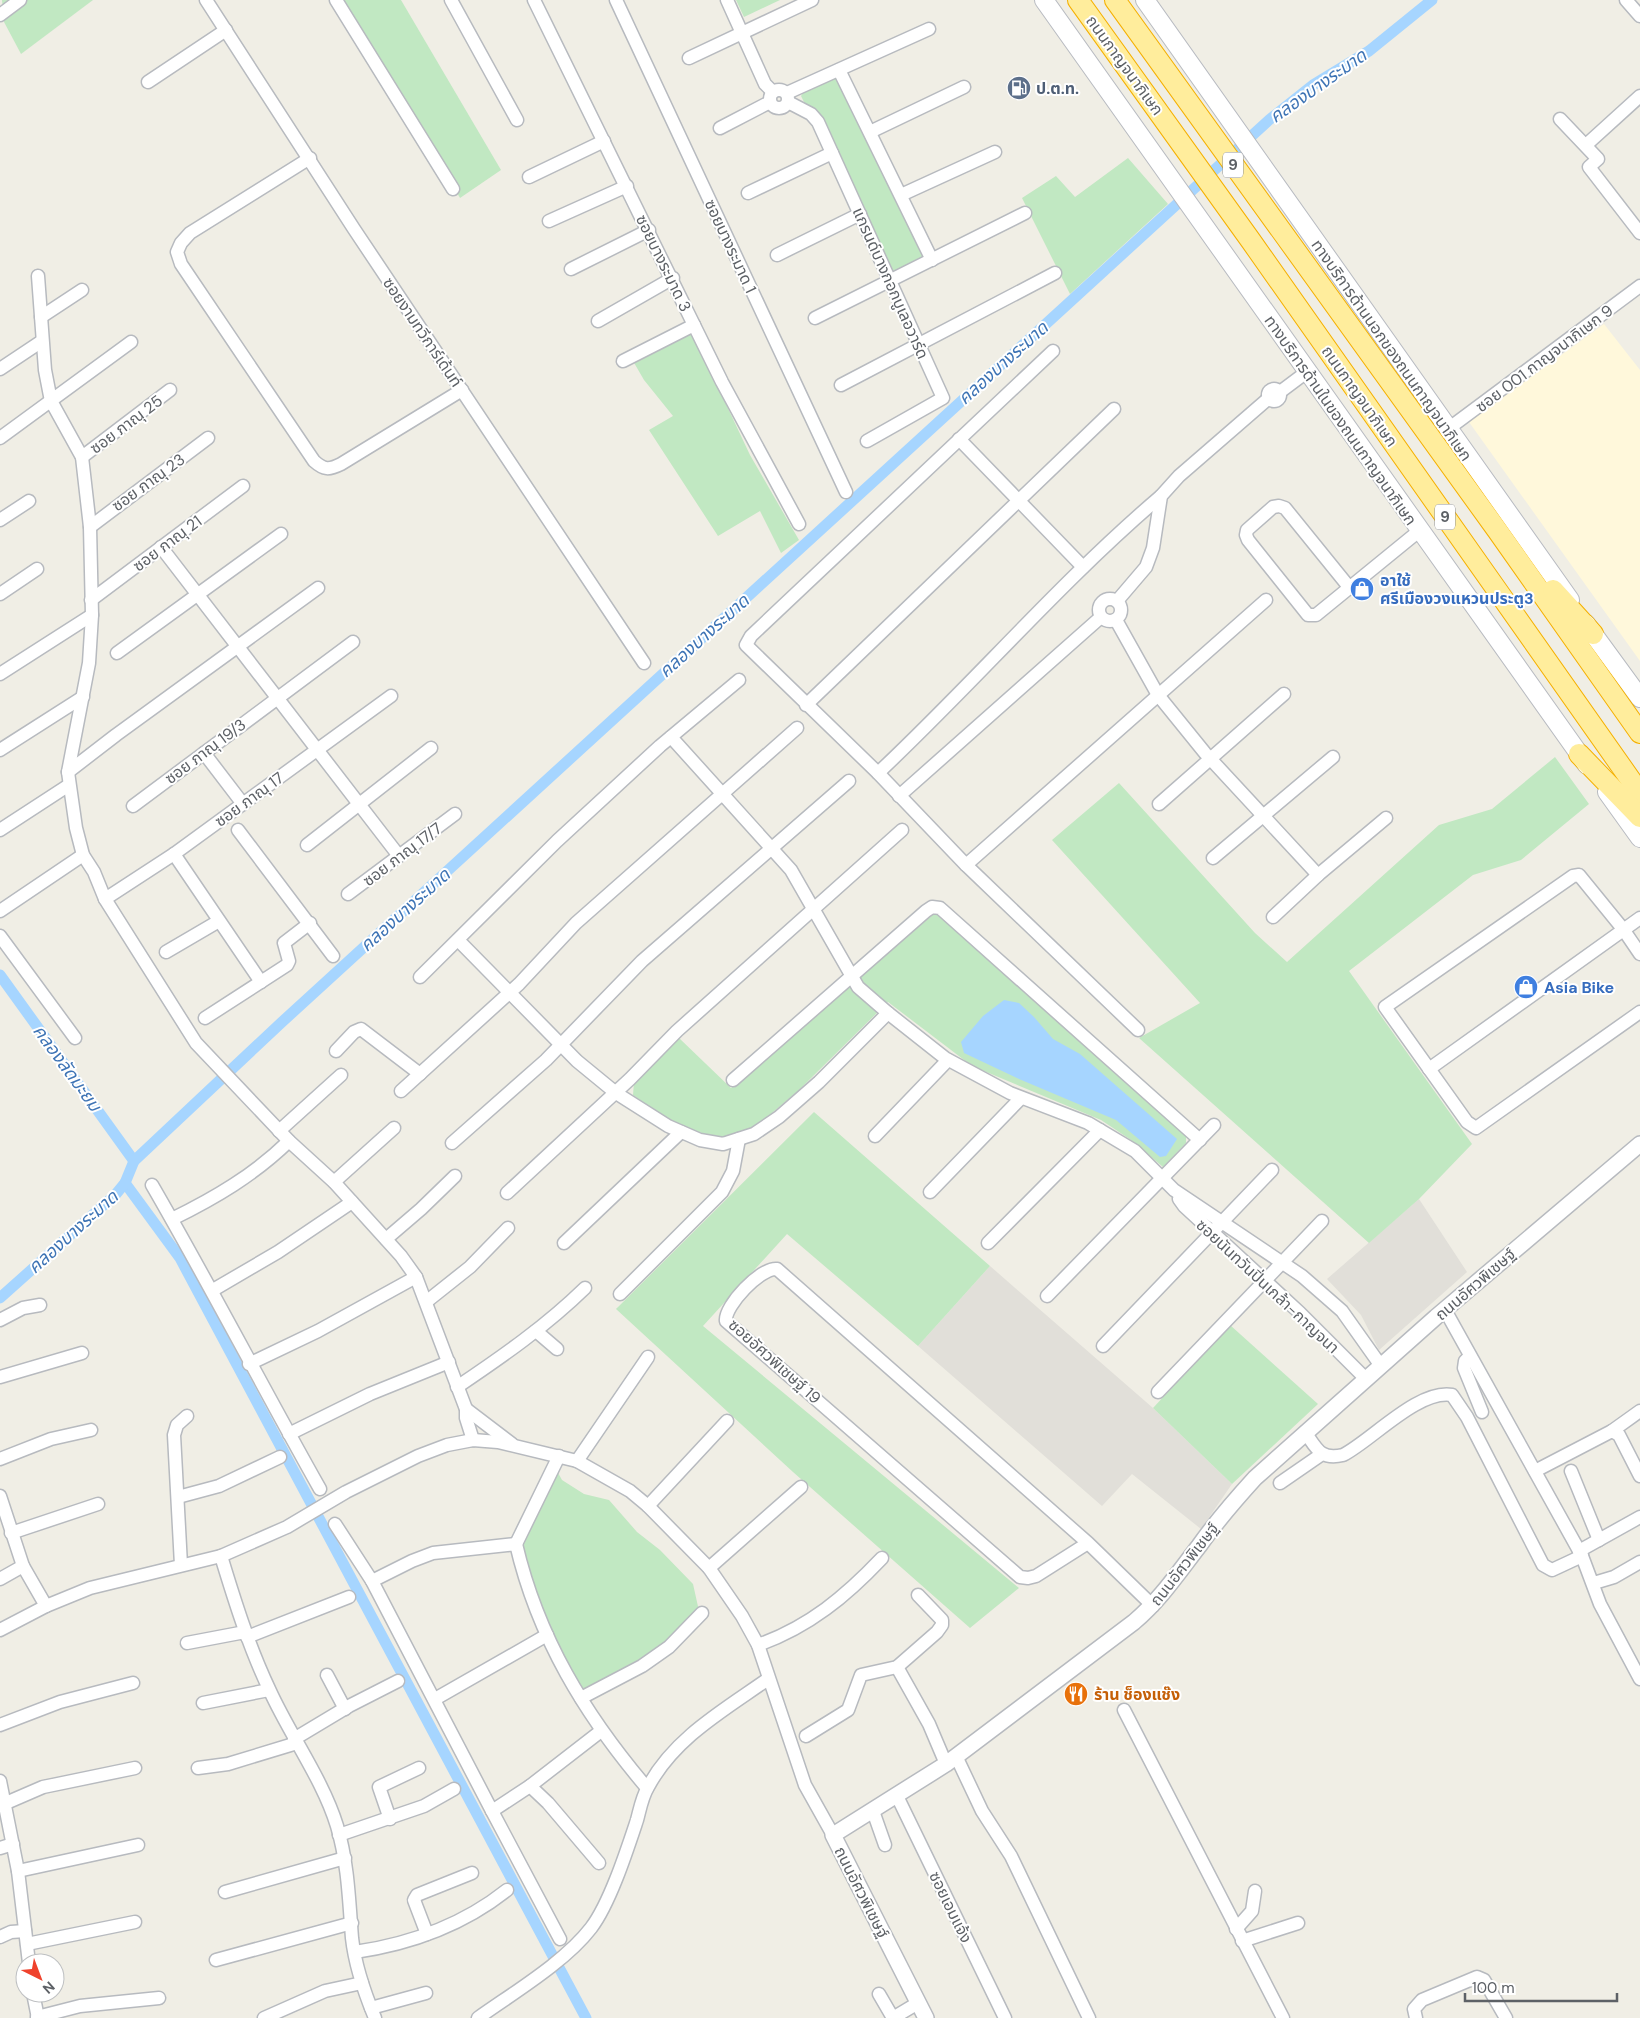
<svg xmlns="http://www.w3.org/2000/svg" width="1640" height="2018" viewBox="0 0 1640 2018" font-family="'DM Sans','Noto Sans Thai',sans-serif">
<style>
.commercial{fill:#fff8db}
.industrial{fill:#e1dfd9}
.green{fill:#c1e8c2}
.water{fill:#a6d5ff}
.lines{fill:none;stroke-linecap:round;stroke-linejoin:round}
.canal{stroke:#a6d5ff;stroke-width:11}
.minor-casing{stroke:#b7babf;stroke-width:15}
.tertiary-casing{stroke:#b7babf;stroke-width:18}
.secondary-casing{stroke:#b8bbc1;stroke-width:20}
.trunk-casing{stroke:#f5b000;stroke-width:22}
.minor{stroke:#fff;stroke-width:12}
.tertiary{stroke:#fff;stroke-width:15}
.secondary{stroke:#fff;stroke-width:18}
.trunk{stroke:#ffed9c;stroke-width:20}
.labels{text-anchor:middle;stroke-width:4;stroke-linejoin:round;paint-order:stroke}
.shield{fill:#fff;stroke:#8e9094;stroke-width:1}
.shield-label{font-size:15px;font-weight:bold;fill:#5d6166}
.street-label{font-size:16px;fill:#5d6166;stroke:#fff}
.service-label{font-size:16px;font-weight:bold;fill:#4e5e75;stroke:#fff;text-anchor:start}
.shop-label{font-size:16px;font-weight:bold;fill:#366cbe;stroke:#fff;text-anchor:start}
.food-label{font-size:16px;font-weight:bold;fill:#c56008;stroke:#fff;text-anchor:start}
.water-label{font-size:18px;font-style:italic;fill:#3e74b5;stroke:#fff}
</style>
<rect width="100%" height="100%" fill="#f0eee5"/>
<path class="commercial" d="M1604,324L1640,370V661L1469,422Z"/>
<g class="industrial">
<path d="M1419,1199L1467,1272L1379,1350L1361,1315L1327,1279Z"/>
<path d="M990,1266L1153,1408L1232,1484L1201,1529L1132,1474L1102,1506L918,1346Z"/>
</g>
<g class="green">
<path d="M2,0H93L21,54L4,22Z"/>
<path d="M344,0H401L501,170L460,198Z"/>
<path d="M736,0H780L744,17Z"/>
<path d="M836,76L925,256L891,274L801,96L805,90Z"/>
<path d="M1128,158L1168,204L1070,294L1022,198L1056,176L1075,197Z"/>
<path d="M692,332L750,455L799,540L781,553L760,511L718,536L649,430L673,416L644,380L633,361Z"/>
<path d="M1555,757L1589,804L1521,860L1473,875L1349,971L1472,1144L1419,1199L1369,1243L1139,1038L1200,1003L1052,840L1119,783L1255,933L1287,962L1439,825L1492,809Z"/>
<path d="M936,912L1186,1136V1143L1163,1167L1131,1140L1101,1120L972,1066L888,1002L799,1090L751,1131L721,1139L676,1125L633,1095L634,1082L679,1038L731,1088Z"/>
<path d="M814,1112L990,1266L918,1346L787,1234L703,1326L1019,1588L970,1628L793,1472L616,1309Z"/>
<path d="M1230,1325L1318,1404L1232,1484L1153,1408Z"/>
<path d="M557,1471L562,1480L584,1494L609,1500L637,1532L660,1550L693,1584L699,1611L665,1644L640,1663L583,1694L548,1630L512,1548Z"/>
</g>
<path class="water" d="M1004,1000L1019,1003L1034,1017L1053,1039L1080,1054L1177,1139L1166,1156L1160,1157L1116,1120L1019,1079L964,1053L961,1042L983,1016Z"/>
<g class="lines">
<g class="canal">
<path d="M0,975L134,1161"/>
<path d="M125,1183L180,1258L586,2018"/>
<path d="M0,1298L116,1194L125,1183L134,1161L282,1022L1269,120L1313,85L1369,51L1432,0"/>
</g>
<g class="minor-casing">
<g id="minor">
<path d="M206,0L354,229L644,663"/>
<path d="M336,0L453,189"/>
<path d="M451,0L517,120"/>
<path d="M534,0L722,382L799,524"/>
<path d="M616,0L846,492"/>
<path d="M727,0L765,84L773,92"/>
<path d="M1626,0L1640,16"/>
<path d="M0,15L20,0"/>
<path d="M689,58L812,0"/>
<path d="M839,70L932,260"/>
<path d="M148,82L226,30"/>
<circle cx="779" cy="99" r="9"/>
<path d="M787,93L929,29"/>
<path d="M788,102L811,114L818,122L943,398L867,441"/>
<path d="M1560,119L1598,159L1589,167L1640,233"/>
<path d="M720,128L770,102"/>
<path d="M870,132L964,87"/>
<path d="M1586,145L1640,96"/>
<path d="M310,158L190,233L181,243L177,252L181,264L314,461C324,470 329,470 341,464L462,390"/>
<path d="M529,177L604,141"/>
<path d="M748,193L832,153"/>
<path d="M901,195L995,152"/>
<path d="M549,221L627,186"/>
<path d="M777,255L860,214"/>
<path d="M571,269L649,230"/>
<path d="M38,276L45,370L51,401L82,457L90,527L92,615L89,663L68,772L76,828L83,855L94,872L105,899L196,1043L289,1141L334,1182L401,1256L416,1277L466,1409V1418L473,1440"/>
<path d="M41,317L82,290"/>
<path d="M815,318L1025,213"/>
<path d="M598,321L673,278"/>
<path d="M1053,351L751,636L746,645L878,773L966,865L1138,1030"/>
<path d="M623,361L694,325"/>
<path d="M0,369L42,341"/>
<path d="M841,385L1055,273"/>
<circle cx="1274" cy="395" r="6"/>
<path d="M1280,392L1308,371"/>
<path d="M1448,429L1640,286"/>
<path d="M0,438L131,342"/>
<path d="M959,439L1083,567"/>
<path d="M82,457L170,390"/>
<path d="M0,520L29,501"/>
<path d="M90,527L208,438"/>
<path d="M161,547L399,856"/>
<path d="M1349,587L1285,508L1279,506L1273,507L1247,530L1246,535L1248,540L1308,615H1316L1419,531"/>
<path d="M0,594L37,569"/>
<circle cx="1110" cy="610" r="11"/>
<path d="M91,600L243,486"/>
<path d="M1117,601L1146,567L1153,548L1161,496L1179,476L1269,398"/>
<path d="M1116,620L1158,695L1205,753L1318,875"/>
<path d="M117,653L281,534"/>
<path d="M0,674L92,615"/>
<path d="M806,705L1114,409"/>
<path d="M671,737L791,870L858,987L888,1013L945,1058L1010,1093L1088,1123L1135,1151L1174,1190L1302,1276L1342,1311L1381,1366"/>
<path d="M0,750L83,697"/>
<path d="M204,753L243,804"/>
<path d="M68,772L116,735L318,588"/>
<path d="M878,773C974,683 1060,582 1161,496"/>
<path d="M899,796L1101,617"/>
<path d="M1159,804L1284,694"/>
<path d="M133,806L353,642"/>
<path d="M0,830L69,785"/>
<path d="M238,830L333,956"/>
<path d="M307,845L431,748"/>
<path d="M174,854L261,982"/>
<path d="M1213,858L1333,757"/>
<path d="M966,865L1266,600"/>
<path d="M348,894L455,814"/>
<path d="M105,899L174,854L391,696"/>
<path d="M0,911L83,855"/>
<path d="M1273,917L1318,875L1386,818"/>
<path d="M0,936L75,1038"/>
<path d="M458,940L577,1061L616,1093L668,1126L700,1140L723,1144L754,1134L779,1117L819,1082L888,1013"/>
<path d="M166,952L219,921"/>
<path d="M1640,954L1623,929L1579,875L1573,876L1385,1007L1467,1122L1476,1128L1640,1012"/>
<path d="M420,977L557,841L660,746L739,680"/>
<path d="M205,1018L287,965L289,961L284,943L310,923"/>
<path d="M336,1051L354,1032L361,1029L420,1074"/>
<path d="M1429,1069L1640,918"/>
<path d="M733,1080L926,911L932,907L940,908L1200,1140"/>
<path d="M401,1091L519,984L576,923L797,728"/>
<path d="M279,1131L341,1075"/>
<path d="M875,1136L948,1060"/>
<path d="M452,1143L546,1060L642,961L849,781"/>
<path d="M334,1182L394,1128"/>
<path d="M152,1185C210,1285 263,1388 320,1489"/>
<path d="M930,1192L1021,1098"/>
<path d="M507,1193L630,1079L677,1031L902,830"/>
<path d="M1179,1199L1184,1206L1300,1313L1366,1379"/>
<path d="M172,1219C215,1198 254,1175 289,1141"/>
<path d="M386,1239L421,1209L455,1176"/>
<path d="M564,1243L681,1132"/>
<path d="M988,1243L1100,1130"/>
<path d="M213,1290L278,1252L352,1202"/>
<path d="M620,1294L722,1192L733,1171L739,1139"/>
<path d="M1047,1296L1214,1125"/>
<path d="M426,1302L470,1267L508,1228"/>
<path d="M1445,1310L1582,1556L1600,1604L1640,1679"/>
<path d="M0,1320L23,1308L40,1305"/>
<path d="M536,1331L557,1349"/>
<path d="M1103,1346L1272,1170"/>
<path d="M1470,1356L1465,1361L1464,1368L1482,1412"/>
<path d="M249,1364L318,1331L416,1277"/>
<path d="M0,1377L82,1353"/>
<path d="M457,1387C503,1356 546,1326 585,1288"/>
<path d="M1158,1392L1322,1221"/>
<path d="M466,1409L512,1444"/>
<path d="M1612,1431L1640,1411"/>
<path d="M1305,1432C1317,1449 1320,1460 1343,1455C1371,1441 1418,1389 1452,1395L1467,1417L1543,1565L1552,1570L1582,1556"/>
<path d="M289,1434L370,1394L449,1362"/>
<path d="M0,1459L51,1439L91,1430"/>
<path d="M577,1461L648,1357"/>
<path d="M1535,1471L1612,1431L1619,1435L1640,1476"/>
<path d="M1571,1471L1599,1540"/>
<path d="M1280,1483L1322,1454"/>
<path d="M0,1496L23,1566L46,1606"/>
<path d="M178,1497L219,1486L280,1457"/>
<path d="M648,1506L727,1421"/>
<path d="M335,1524L372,1581L492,1811L530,1786L601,1731"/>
<path d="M11,1533L98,1504"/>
<path d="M1088,1543L1036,1576L1028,1578L1020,1577L726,1321C724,1306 761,1267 777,1269L1088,1543L1153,1606"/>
<path d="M516,1544L559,1456"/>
<path d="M1579,1551L1640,1517"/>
<path d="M221,1556C235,1602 249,1647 270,1691C290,1735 323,1780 337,1826C348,1863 349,1900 352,1938C355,1965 365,1994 375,2018"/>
<path d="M181,1565L174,1435L177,1425L187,1416"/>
<path d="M709,1568L801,1487"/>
<path d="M0,1579L23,1566"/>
<path d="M372,1581L412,1561L433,1553L516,1544C538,1638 585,1715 647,1788"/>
<path d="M1594,1583L1614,1577L1640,1562"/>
<path d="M0,1630L46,1606L90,1588L221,1556L287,1527L346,1492L418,1456L447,1445L473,1440L498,1442L577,1461L630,1491L648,1506L709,1568L742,1616L758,1645L805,1785L833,1835"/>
<path d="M247,1637L349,1597"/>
<path d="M187,1643L245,1632"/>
<path d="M758,1645C809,1627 846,1596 882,1558"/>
<path d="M897,1667L929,1724L946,1764"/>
<path d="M327,1675L345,1709"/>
<path d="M581,1698L642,1666L669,1647L702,1613"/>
<path d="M435,1699L547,1635"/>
<path d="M203,1703L269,1690"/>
<path d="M1124,1710L1283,2018"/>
<path d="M0,1725L60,1702L133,1683"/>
<path d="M806,1736L848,1710L861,1675L897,1667L937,1632L942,1625V1620L918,1595"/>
<path d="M294,1739L349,1706L398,1681"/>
<path d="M956,1756L982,1811L1011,1856L1089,2018"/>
<path d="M198,1768L228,1764L297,1743"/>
<path d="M0,1781L18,1871L29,1963"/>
<path d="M530,1786L548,1803L599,1863"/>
<path d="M897,1796L1005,2018"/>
<path d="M6,1803L43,1787L135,1768"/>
<path d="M492,1811L560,1939"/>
<path d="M873,1811L885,1845"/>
<path d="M390,1819L379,1787L419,1768"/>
<path d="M339,1835L424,1806L454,1789"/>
<path d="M0,1848L13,1844"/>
<path d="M18,1871L138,1845"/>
<path d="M225,1892L345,1858"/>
<path d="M1236,1929L1252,1911L1255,1891"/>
<path d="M427,1934L414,1900L417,1895L472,1873"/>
<path d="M0,1937L11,1932L25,1931"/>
<path d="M1242,1941L1298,1923"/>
<path d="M27,1944L135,1922"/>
<path d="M355,1952C410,1944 463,1925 507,1890"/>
<path d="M216,1960L352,1923"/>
<path d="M33,1993L38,2018"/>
<path d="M879,1994L893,2018"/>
<path d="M371,2008L426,1993"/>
<path d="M37,2017L80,2006L159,1998"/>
<path d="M264,2018L325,1991L362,1983"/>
<path d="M478,2018C513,1993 565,1962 591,1928C610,1903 627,1850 637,1820C640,1809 642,1797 648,1787C674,1738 724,1710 768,1679"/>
<path d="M893,2018L918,2003"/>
<path d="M1416,2018L1414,2009L1422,2000L1477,1977L1484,1980L1506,2018"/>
</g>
</g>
<g class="tertiary-casing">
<path id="tertiary" d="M926,2018L833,1835L946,1764L1134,1622C1160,1600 1178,1573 1199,1546C1216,1522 1235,1500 1255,1478L1436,1317L1640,1144"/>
</g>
<g class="secondary-casing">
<g id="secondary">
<path d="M1044,0L1587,765"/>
<path d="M1145,0L1570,600"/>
<path d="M1586,624L1640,698"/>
<path d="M1607,792L1640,838"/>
</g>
</g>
<g class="trunk-casing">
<g id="trunk">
<path d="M1078,0L1251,241L1640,793"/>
<path d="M1115,0L1497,530L1640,733"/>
<path d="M1553,590L1593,634"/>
<path d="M1579,754L1640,817"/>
</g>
</g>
<use href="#minor" class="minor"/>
<use href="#tertiary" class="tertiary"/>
<use href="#secondary" class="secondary"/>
<use href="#trunk" class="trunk"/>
</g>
<defs>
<g id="fuel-disc" transform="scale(1.25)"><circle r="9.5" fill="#5c6f8a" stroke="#fff"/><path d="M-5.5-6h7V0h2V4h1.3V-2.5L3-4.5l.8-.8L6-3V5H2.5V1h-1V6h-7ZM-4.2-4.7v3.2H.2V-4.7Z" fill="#fff"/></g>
<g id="shop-disc" transform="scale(1.25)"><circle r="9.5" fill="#3f7fe0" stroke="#fff"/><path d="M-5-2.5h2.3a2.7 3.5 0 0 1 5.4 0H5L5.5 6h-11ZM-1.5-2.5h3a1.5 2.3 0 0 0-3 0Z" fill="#fff"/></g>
<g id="restaurant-disc" transform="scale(1.25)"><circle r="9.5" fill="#e8710a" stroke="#fff"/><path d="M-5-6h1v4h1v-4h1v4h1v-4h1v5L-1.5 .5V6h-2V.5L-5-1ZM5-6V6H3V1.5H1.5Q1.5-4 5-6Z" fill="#fff"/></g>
</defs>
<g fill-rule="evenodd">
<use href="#fuel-disc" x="1019" y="88"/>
<use href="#shop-disc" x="1362" y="589"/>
<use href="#shop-disc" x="1526" y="987"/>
<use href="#restaurant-disc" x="1076" y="1694"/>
</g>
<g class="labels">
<g class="shield">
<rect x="1223" y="152.5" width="20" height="25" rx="4"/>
<rect x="1435" y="504.5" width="20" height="25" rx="4"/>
</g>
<g class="shield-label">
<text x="1233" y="170">9</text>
<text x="1445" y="522">9</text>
</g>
<g class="street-label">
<text transform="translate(1125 65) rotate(54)" y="6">ถนนกาญจนาภิเษก</text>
<text transform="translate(731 246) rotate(65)" y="6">ซอยบางระมาด 1</text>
<text transform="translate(664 263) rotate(64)" y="6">ซอยบางระมาด 3</text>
<text transform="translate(891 283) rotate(66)" y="6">แกรนด์บางกอกบูเลอวาร์ด</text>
<text transform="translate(423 332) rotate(56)" y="6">ซอยงามทวีการ์เด้นท์</text>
<text transform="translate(1392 350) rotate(55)" y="6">ทางบริการด้านนอกของถนนกาญจนาภิเษก</text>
<text transform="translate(1544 358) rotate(-37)" y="6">ซอย 001 กาญจนาภิเษก 9</text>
<text transform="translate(1360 396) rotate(55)" y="6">ถนนกาญจนาภิเษก</text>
<text transform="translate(1341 420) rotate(55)" y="6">ทางบริการด้านในของถนนกาญจนาภิเษก</text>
<text transform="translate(126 424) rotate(-37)" y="6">ซอย ภาณุ 25</text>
<text transform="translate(148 482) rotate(-36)" y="6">ซอย ภาณุ 23</text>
<text transform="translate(167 543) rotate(-37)" y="6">ซอย ภาณุ 21</text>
<text transform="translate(205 751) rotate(-37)" y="6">ซอย ภาณุ 19/3</text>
<text transform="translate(249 799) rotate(-36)" y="6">ซอย ภาณุ 17</text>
<text transform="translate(402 854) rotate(-37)" y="6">ซอย ภาณุ 17/7</text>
<text transform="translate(1475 1284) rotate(-41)" y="6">ถนนอัศวพิเชษฐ์</text>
<text transform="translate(1268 1286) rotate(43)" y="6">ซอยนันทวันปิ่นเกล้า-กาญจนา</text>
<text transform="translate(775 1361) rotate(42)" y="6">ซอยอัศวพิเชษฐ์ 19</text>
<text transform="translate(1184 1564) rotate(-52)" y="6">ถนนอัศวพิเชษฐ์</text>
<text transform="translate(862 1892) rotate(63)" y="6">ถนนอัศวพิเชษฐ์</text>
<text transform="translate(951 1907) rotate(64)" y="6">ซอยเอมแจ้ง</text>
</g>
<g class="service-label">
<text x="1036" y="94">ป.ต.ท.</text>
</g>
<g class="shop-label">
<text x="1380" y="586">อาใช้<tspan x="1380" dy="18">ศรีเมืองวงแหวนประตู3</tspan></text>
<text x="1544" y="993">Asia Bike</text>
</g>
<g class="food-label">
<text x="1094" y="1700">ร้าน ช็องแช๊ง</text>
</g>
<g class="water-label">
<text transform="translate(1318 86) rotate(-35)" y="6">คลองบางระมาด</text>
<text transform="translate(1003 363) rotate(-42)" y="6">คลองบางระมาด</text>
<text transform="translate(704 636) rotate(-42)" y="6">คลองบางระมาด</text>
<text transform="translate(405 910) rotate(-42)" y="6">คลองบางระมาด</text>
<text transform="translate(67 1068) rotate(54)" y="6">คลองลัดมะยม</text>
<text transform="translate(73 1232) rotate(-42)" y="6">คลองบางระมาด</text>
</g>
</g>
<g transform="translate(40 1978) rotate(138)"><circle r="24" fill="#ffffff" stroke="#bec0c2"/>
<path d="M0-4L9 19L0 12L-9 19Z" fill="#ef422c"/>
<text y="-8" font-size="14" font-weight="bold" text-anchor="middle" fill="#5d6166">N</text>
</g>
<path d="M1465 1993v8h152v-8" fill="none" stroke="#5d6166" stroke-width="2.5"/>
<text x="1472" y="1993" font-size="15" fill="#5d6166" stroke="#ffffff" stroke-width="4" paint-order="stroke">100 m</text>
</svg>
